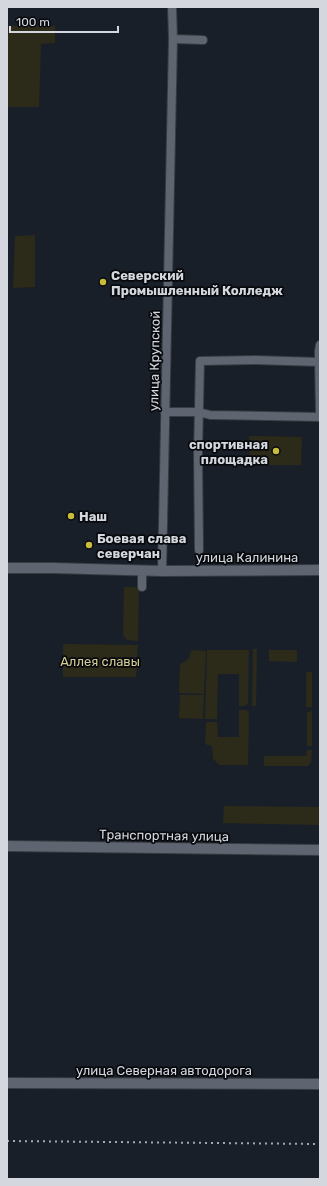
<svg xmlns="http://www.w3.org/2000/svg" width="327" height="1186" viewBox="0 0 327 1186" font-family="Rubik,sans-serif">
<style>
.green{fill:#2c2a19}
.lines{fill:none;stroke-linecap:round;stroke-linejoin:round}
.minor-casing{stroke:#373b42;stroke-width:10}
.tertiary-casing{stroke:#373b42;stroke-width:12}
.secondary-casing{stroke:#373b42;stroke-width:12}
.minor{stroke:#5e6570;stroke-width:8}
.tertiary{stroke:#5e6570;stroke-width:10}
.secondary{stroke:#5e6570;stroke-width:10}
.rail{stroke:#a3a8af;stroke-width:2;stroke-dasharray:2 4;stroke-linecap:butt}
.poi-dot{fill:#c9bb3b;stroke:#07090d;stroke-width:1.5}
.labels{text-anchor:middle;stroke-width:3.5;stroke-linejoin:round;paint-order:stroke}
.poi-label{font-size:13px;font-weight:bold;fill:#d4d8de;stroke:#07090d;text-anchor:start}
.street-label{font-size:13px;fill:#d4d8de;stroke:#07090d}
.park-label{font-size:13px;fill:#d3cd94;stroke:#07090d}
</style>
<rect width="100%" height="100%" fill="#191f28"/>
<g class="green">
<path d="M7,26H55V43L41,44L39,107H7Z"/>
<path d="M35,235V287L13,288L15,236Z"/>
<path d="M249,436L302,437L301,465H250Z"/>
<path d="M124,587H139L138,641L127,640L123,635Z"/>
<path d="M63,644L138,645L137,657H123V666L137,667L136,677H63Z"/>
<path d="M253,649H257L256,706H252Z"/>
<path d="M191,650L206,651L204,694L179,693L180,664C188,661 190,658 191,650Z"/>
<path d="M207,650H249L248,704L245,706H239V674H218L217,719H205Z"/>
<path d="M269,650H297V662L269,661Z"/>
<rect x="306" y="672" width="6" height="35"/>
<path d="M180,695H204L203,719L179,718Z"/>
<path d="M239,710H246L249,712L248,765H220L213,759L212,746L207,745L205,742L206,722H217L218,737H239Z"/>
<path d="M312,711V746H307V712Z"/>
<path d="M307,750H312L311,762L308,766H264V756H306Z"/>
<path d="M224,806L320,807V825L223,823Z"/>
</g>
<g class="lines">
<g class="minor-casing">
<g id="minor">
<path d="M173,39L203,40"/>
<path d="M319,362V351L320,345"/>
<path d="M165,412H199L210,415L320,417"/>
<path d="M199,550L198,453L200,361L255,360L319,362L320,412"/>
<path d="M162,571L173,39L172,7"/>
<path d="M142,587V570"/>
</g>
</g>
<g class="tertiary-casing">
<path id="tertiary" d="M7,846L320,850"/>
</g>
<g class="secondary-casing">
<g id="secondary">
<path d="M7,568H53L162,571L320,570"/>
<path d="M7,1083L320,1084"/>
</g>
</g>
<use href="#minor" class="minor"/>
<use href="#tertiary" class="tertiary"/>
<use href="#secondary" class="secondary"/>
<path class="rail" d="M7,1141L320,1144"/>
</g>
<g class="poi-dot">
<circle cx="103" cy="282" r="4"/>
<circle cx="276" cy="451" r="4"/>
<circle cx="71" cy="516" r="4"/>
<circle cx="89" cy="545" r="4"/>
</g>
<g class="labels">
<g class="poi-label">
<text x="111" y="280">Северский<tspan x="111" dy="15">Промышленный Колледж</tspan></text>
<text x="268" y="449" text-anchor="end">спортивная<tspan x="268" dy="15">площадка</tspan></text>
<text x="79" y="521">Наш</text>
<text x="97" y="543">Боевая слава<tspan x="97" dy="15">северчан</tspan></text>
</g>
<g class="street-label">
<text transform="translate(154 361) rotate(-89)" y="5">улица Крупской</text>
<text x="247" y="562">улица Калинина</text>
<text transform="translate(164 835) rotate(1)" y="5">Транспортная улица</text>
<text x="164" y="1075">улица Северная автодорога</text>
</g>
<g class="park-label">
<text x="100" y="666">Аллея славы</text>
</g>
</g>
<rect width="327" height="1186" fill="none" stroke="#d4d8de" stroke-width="16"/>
<path d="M10 26v6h108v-6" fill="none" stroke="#d4d8de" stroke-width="2"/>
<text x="16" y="26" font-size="12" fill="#d4d8de" stroke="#07090d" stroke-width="3" paint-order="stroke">100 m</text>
</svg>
